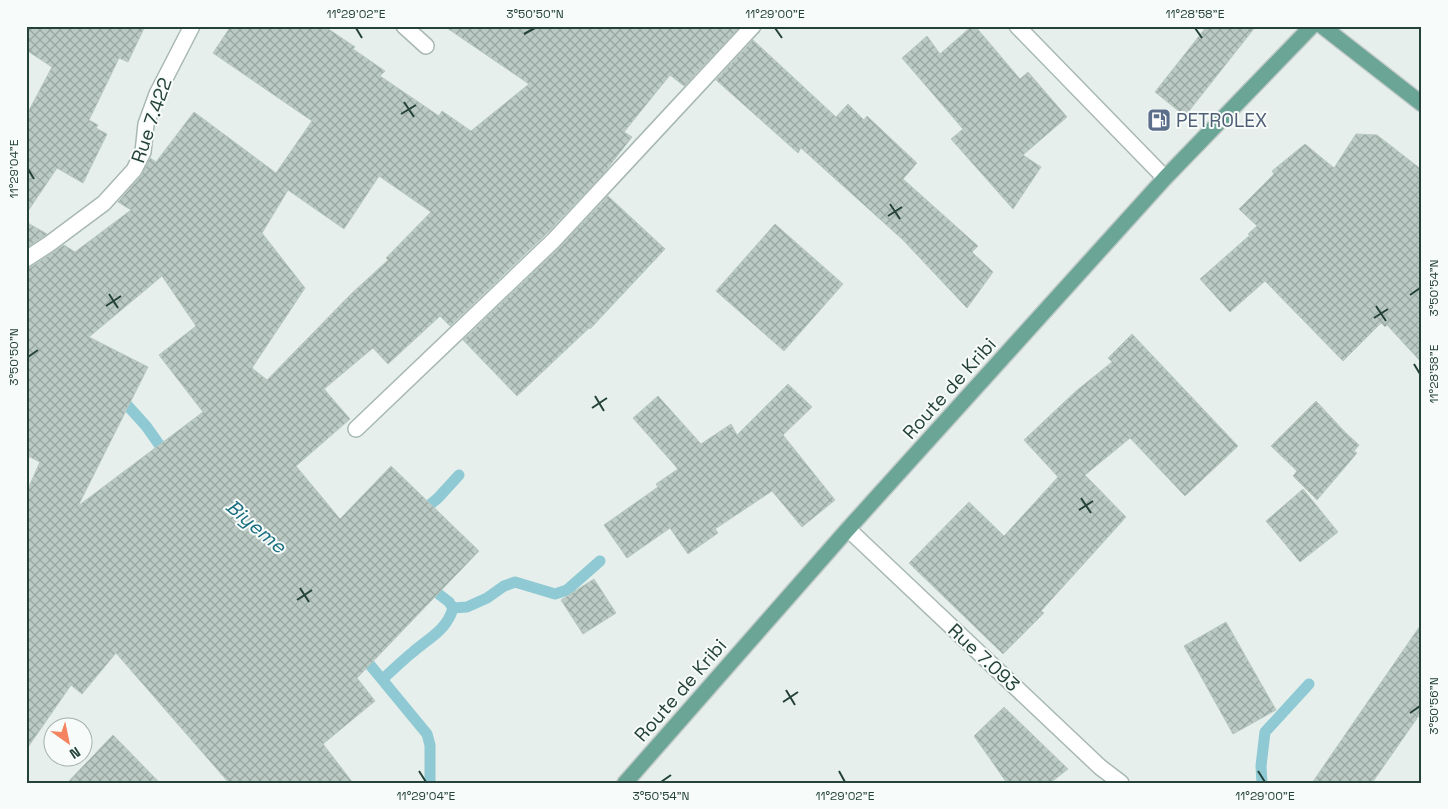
<svg xmlns="http://www.w3.org/2000/svg" width="1448" height="809" viewBox="0 0 1448 809" font-family="'Space Grotesk',sans-serif">
<style>
.lines{fill:none;stroke-linecap:round;stroke-linejoin:round}
.stream{stroke:#8ec9d4;stroke-width:11}
.building{fill:url(#building-cross-hatch);stroke:#b8c9c2;fill-rule:evenodd}
.minor-casing{stroke:#a8b8b2;stroke-width:18}
.major-casing{stroke:#c2cac8;stroke-width:18}
.minor{stroke:#fff;stroke-width:15}
.major{stroke:#6aa596;stroke-width:15}
.ticks{fill:none;stroke:#24423a;stroke-width:2}
.labels{text-anchor:middle;stroke-width:4;stroke-linejoin:round;paint-order:stroke}
.street-label{font-size:19px;fill:#24423a;stroke:#f7fbf9}
.service-label{font-size:19px;fill:#4e5e75;stroke:#f7fbf9;text-anchor:start}
.water-label{font-size:20px;font-style:italic;fill:#1c6f80;stroke:#f7fbf9}
.neatline{fill:none;stroke:#24423a;stroke-width:2}
.ticks-label{font-size:12px;text-anchor:middle;fill:#24423a}
</style>
<defs>
<pattern id="building-cross-hatch" width="8" height="8" patternUnits="userSpaceOnUse" patternTransform="scale(1.25)"><rect width="8" height="8" fill="#bbcac4"/><path d="M0 0l8 8M0 8l8-8" fill="none" stroke="#98a6a0"/></pattern>
</defs>
<rect width="100%" height="100%" fill="#e6efeb"/>
<g class="lines">
<g class="stream">
<path d="M118,395L146,426L168,457"/>
<path d="M419,514L438,498L459,475"/>
<path d="M427,585L449,602L453,608"/>
<path d="M453,608L467,607L487,598L504,586L515,582L555,594L567,590L600,561"/>
<path d="M361,654L427,734L430,745V783"/>
<path d="M386,676C395,668 404,659 413,652C429,638 447,630 453,608"/>
<path d="M1262,783L1261,766L1265,732L1309,684"/>
</g>
</g>
<g class="building">
<path d="M26,26H145L128,62L119,58L89,120L98,125L96,128L107,134L83,183L57,168L26,214V116L52,67L26,50Z"/>
<path d="M231,26H324L355,47L353,49L385,71L380,76L439,116L442,111L471,131L529,84L444,26H737L739,28L684,86L670,75L624,132L632,137L603,174L547,233L450,326L440,316L388,364L373,348L324,389L350,419L296,466L340,519L391,466L479,551L357,678L375,701L323,744L353,783H229L116,653L82,694L71,685L26,750V493L40,462L26,455V268L31,267L64,245L75,252L131,210L118,202L141,176L150,158L156,162L194,112L276,173L312,121L213,53ZM379,176L431,212L386,258L388,260L351,294L267,380L252,368L305,288L262,233L288,190L344,229ZM162,276L196,326L159,355L203,412L78,506L148,367L89,337Z"/>
<path d="M972,26H975L1020,79L1028,72L1067,117L1023,155L1041,167L1013,209L951,139L963,129L902,58L927,36L940,54Z"/>
<path d="M1207,26H1256L1185,116L1155,92Z"/>
<path d="M753,40L836,117L848,104L864,120L867,116L917,163L903,179L978,246L972,252L993,272L967,308L903,240L801,148L798,153L716,80Z"/>
<path d="M1356,134L1377,135L1422,170V363L1387,325L1385,327L1381,323L1343,361L1265,281L1230,312L1200,279L1250,235L1248,234L1257,226L1239,209L1274,174L1272,171L1305,144L1334,168Z"/>
<path d="M608,196L665,249L590,329L589,328L517,396L463,340L560,247Z"/>
<path d="M26,222L47,234L26,248Z"/>
<path d="M775,224L843,284L784,351L716,291Z"/>
<path d="M1132,334L1238,446L1185,496L1130,438L1085,475L1126,517L1041,611L1044,613L1003,654L909,563L969,502L1004,536L1058,477L1024,440L1076,391L1112,362L1108,358Z"/>
<path d="M788,384L812,407L783,435L835,500L802,527L772,491L715,529L718,533L688,554L670,528L627,558L604,525L658,487L656,484L678,469L633,418L658,396L701,444L731,424L737,435Z"/>
<path d="M1316,401L1344,431L1359,445L1354,451L1357,453L1317,500L1293,476L1297,471L1271,446Z"/>
<path d="M1303,489L1338,532L1300,562L1266,521Z"/>
<path d="M594,579L616,613L583,634L561,600Z"/>
<path d="M1226,622L1276,710L1233,734L1184,646Z"/>
<path d="M1422,623V711L1372,783H1312Z"/>
<path d="M1004,707L1068,769L1050,783H1007L974,736Z"/>
<path d="M113,735L160,783H67Z"/>
</g>
<g class="lines">
<g class="minor-casing">
<g id="minor">
<path d="M404,26L426,46"/>
<path d="M1017,26L1165,178"/>
<path d="M26,259L49,244L104,203L134,170L143,152L146,124L157,94L192,26"/>
<path d="M356,429L554,240L753,26"/>
<path d="M848,529L1100,767L1121,783"/>
</g>
</g>
<g class="major-casing">
<g id="major">
<path d="M1322,26L1422,104"/>
<path d="M625,783L848,529L1165,178L1312,26"/>
</g>
</g>
<use href="#minor" class="minor"/>
<use href="#major" class="major"/>
</g>
<path class="ticks" d="M356,28L362,38M775,28L782,38M1195,28L1202,38M524,34L535,28M404,102L414,117M401,114L416,105M28,169L34,179M890,204L900,219M888,216L902,207M109,294L118,308M1410,295L1420,288M106,306L121,296M1376,306L1386,321M1374,318L1388,309M28,357L38,350M1414,364L1420,374M595,396L604,411M592,408L607,398M1081,498L1091,513M1079,510L1093,501M300,588L309,602M297,600L312,590M786,690L795,705M783,702L798,692M1410,713L1420,706M419,771L426,782M839,771L845,782M1258,771L1265,782M661,782L671,775"/>
<defs>
<g id="fuel-square" transform="scale(1.25)"><rect x="-9" y="-9" width="18" height="18" rx="4" fill="#5c6f8a" stroke="#f7fbf9"/><path d="M-5.5-6h7V0h2V4h1.3V-2.5L3-4.5l.8-.8L6-3V5H2.5V1h-1V6h-7ZM-4.2-4.7v3.2H.2V-4.7Z" fill="#fff"/></g>
</defs>
<g fill-rule="evenodd">
<use href="#fuel-square" x="1159" y="120"/>
</g>
<g class="labels">
<g class="street-label">
<text transform="translate(151 120) rotate(-71)" y="7">Rue 7.422</text>
<text transform="translate(949 388) rotate(-48)" y="7">Route de Kribi</text>
<text transform="translate(984 657) rotate(43)" y="7">Rue 7.093</text>
<text transform="translate(680 690) rotate(-49)" y="7">Route de Kribi</text>
</g>
<g class="service-label">
<text x="1176" y="127">PETROLEX</text>
</g>
<g class="water-label">
<text transform="translate(256 526) rotate(40)" y="7">Biyeme</text>
</g>
</g>
<rect width="1448" height="809" fill="none" stroke="#f7fbf9" stroke-width="55"/>
<g transform="translate(68 742) rotate(147)"><circle r="24" fill="#f7fbf9" stroke="#a3b1ad"/>
<path d="M0-4L9 19L0 12L-9 19Z" fill="#f4845f"/>
<text y="-8" font-size="14" font-weight="bold" text-anchor="middle" fill="#24423a">N</text>
</g>
<rect x="28" y="28" width="1392" height="754" class="neatline"/>
<g class="ticks-label">
<text x="356" y="18">11°29'02"E</text>
<text x="535" y="18">3°50'50"N</text>
<text x="775" y="18">11°29'00"E</text>
<text x="1195" y="18">11°28'58"E</text>
<text transform="translate(14 169) rotate(-90)" y="4">11°29'04"E</text>
<text transform="translate(1434 288) rotate(-90)" y="4">3°50'54"N</text>
<text transform="translate(14 357) rotate(-90)" y="4">3°50'50"N</text>
<text transform="translate(1434 374) rotate(-90)" y="4">11°28'58"E</text>
<text transform="translate(1434 706) rotate(-90)" y="4">3°50'56"N</text>
<text x="426" y="800">11°29'04"E</text>
<text x="661" y="800">3°50'54"N</text>
<text x="845" y="800">11°29'02"E</text>
<text x="1265" y="800">11°29'00"E</text>
</g>
</svg>
